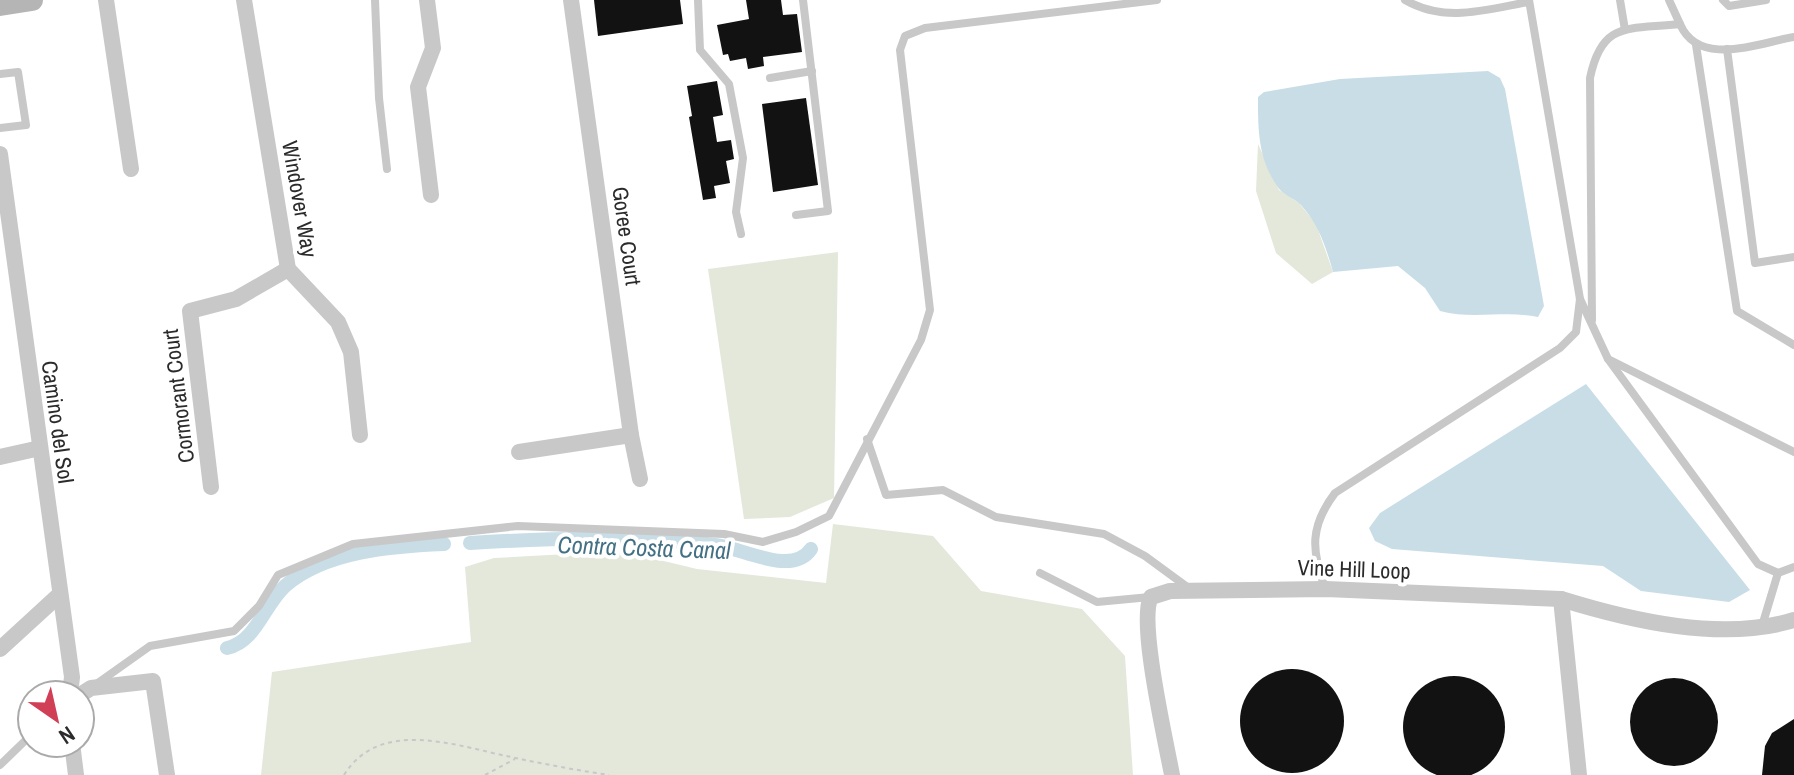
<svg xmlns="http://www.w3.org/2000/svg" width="1794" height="775" viewBox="0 0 1794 775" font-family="'Archivo Narrow',sans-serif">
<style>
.green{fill:#e3e8da}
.water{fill:#c8dde6}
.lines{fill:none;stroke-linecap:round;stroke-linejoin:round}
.canal{stroke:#c8dde6;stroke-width:14}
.building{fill:#121212}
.path{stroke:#c8c8c8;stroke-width:2;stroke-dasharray:4 4;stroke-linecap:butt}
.service{stroke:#c8c8c8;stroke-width:8}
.minor{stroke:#c8c8c8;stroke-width:16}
.secondary{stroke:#b5b5b5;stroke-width:22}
.labels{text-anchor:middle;stroke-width:8;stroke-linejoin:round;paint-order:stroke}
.street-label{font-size:22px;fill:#2b2b2b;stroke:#fff}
.water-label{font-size:24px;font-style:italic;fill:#437084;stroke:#fff}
</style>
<rect width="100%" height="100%" fill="#fff"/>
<g class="green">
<path d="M1258,144L1279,190L1299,203L1316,224L1333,272L1312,284L1276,253L1256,191Z"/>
<path d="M838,252L834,498L790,517L744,519L708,269Z"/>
<path d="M833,524L933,536L981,591L1082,609L1125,656L1133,775H261L272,672L471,642L465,567L494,558L622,551L697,569L826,583Z"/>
</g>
<g class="water">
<path d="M1488,71L1500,78L1505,89L1544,306L1538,317C1505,310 1473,320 1440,311L1425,288L1398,266L1333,272C1326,247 1319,225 1301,205C1294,198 1282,195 1277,186C1258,158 1258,130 1258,97L1264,92L1340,79Z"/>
<path d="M1586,384L1750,590L1729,602L1641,591L1603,566L1392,549L1375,541L1369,528L1380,513Z"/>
</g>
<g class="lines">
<g class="canal">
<path d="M470,543C550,538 636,536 715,545C743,548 792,577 811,549"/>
<path d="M227,648C256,642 264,605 285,586C325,551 393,546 444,544"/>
</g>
</g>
<g class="building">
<path d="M594,0H680L683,24L598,36Z"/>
<path d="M746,0H781L783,15L797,14L802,52L763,57L764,66L748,69L746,58L730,61L728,54L723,55L717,25L749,19Z"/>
<path d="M717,81L723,115L713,117L717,142L731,140L734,159L726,161L730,183L714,186L716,198L703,200L689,117L692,116L687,86Z"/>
<path d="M806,98L818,185L773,192L762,104Z"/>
<circle cx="1292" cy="721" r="52"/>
<circle cx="1454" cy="727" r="51"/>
<circle cx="1674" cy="722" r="44"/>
<path d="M1794,719V775H1762L1765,746L1772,733Z"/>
</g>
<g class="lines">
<g class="path">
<path d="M344,775C380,717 457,746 511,757C543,764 576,770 609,775"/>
<path d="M485,775L515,759"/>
</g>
<g class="service">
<path d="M375,0L379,98L387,169"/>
<path d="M698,0L700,50L729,84L743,158L736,212L741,234"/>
<path d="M1405,0C1445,23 1485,10 1528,2"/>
<path d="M1620,0L1625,30"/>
<path d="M1669,0L1680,24"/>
<path d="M1723,0L1729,6L1766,0"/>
<path d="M1696,45L1737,311L1794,345"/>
<path d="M1727,49L1755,263L1794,257"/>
<path d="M0,74L18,72L26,125L0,128"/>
<path d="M770,78L812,71"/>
<path d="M796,215L828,211L803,0"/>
<path d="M1580,299L1608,359L1794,452"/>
<path d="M1592,320L1590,78C1602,20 1629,30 1680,24C1699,68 1758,43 1794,37"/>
<path d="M1608,359L1758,564L1778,573"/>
<path d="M867,439L886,495L943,490L996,517L1104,534L1145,556L1190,589"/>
<path d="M1040,573L1097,602L1150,597"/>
<path d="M1325,588C1311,550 1310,526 1335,493L1560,348L1576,332L1580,299L1529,0"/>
<path d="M1762,626L1778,573L1794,567"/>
<path d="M95,685L150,646L234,631L259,606L278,575L353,544L518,526L724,534L763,542L796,532L829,516L921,340L930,310L900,50L905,36L925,28L1157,0"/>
<path d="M0,765L32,734"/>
</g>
<g class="minor">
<path d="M106,0L131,169"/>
<path d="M244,0L288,269L338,322L351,352L360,435"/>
<path d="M427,0L433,48L418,87L431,195"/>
<path d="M571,0L631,435L640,479"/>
<path d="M0,154L72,677L70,695"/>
<path d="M519,452L631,435"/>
<path d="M0,457L40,448"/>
<path d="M211,487L190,311L236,299L288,269"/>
<path d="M1561,599C1632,621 1722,642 1794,620"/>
<path d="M0,649L59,595"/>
<path d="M80,695L91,688L153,681L167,775"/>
<path d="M72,743L76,775"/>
<path d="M1172,775C1166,742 1138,621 1151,597L1170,591L1326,589L1561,599L1579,775"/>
</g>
<path class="secondary" d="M0,5L32,0"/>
</g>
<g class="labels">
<g class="street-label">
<text transform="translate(300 199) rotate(80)" y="8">Windover Way</text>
<text transform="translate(627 236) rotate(82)" y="8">Goree Court</text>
<text transform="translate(178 396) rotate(-97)" y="8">Cormorant Court</text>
<text transform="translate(58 422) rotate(82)" y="8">Camino del Sol</text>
<text transform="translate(1354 569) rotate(2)" y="8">Vine Hill Loop</text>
</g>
<g class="water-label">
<text transform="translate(644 548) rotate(2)" y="8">Contra Costa Canal</text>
</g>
</g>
<g transform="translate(56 719) rotate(146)"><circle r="38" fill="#ffffff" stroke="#aaaaaa" stroke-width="2"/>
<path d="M0-6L14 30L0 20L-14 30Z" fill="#d13f56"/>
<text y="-12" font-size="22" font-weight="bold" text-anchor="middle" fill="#2b2b2b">N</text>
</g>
</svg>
